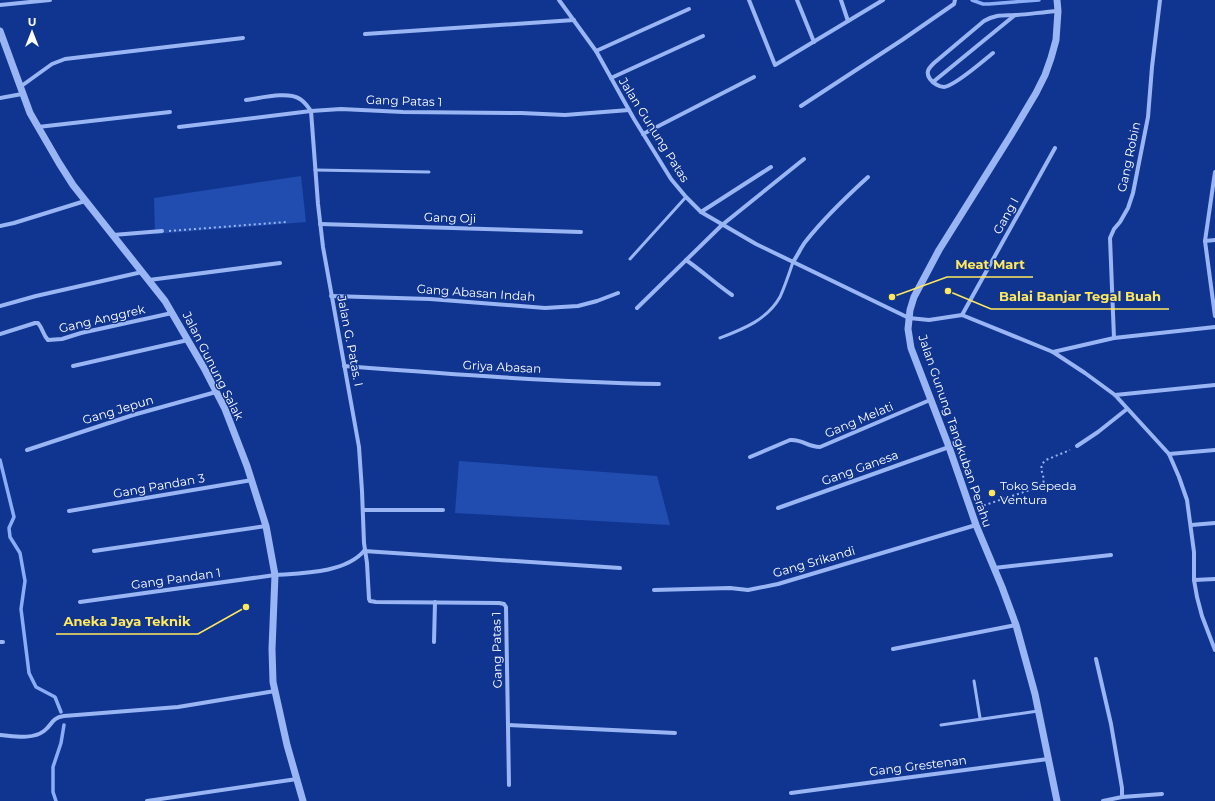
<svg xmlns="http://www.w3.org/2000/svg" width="1215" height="801" viewBox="0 0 1215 801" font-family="Montserrat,sans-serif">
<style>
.green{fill:#214db0}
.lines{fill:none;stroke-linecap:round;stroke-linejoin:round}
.stream{stroke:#8badf7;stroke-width:3.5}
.path{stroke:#9ab5f3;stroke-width:2;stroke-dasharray:2 3;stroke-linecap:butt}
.service{stroke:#9ab5f3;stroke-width:3}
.minor{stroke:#9ab5f3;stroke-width:4}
.tertiary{stroke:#9ab5f3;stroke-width:7}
.poi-dot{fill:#ffe85c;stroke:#103590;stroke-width:1.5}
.labels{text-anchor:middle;stroke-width:3;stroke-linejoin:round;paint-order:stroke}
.street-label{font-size:12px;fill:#fff;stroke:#103590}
.poi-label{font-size:12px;fill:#fff;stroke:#103590;text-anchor:start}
.leader{fill:none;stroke:#ffe85c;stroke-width:1.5}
.callout-dot{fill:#ffe85c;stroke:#103590;stroke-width:1.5}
.callout-label{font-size:13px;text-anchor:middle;font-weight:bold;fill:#ffe85c;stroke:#103590;stroke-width:3;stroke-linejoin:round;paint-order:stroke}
</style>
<rect width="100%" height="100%" fill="#103590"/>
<g class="green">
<path d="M301,176L306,222L155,234L154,198Z"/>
<path d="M459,461L657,476L670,525L455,513Z"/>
</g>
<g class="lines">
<g class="stream">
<path d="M972,0L983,4H989L1039,0"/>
<path d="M0,460L14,517L9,528L10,537L20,553L25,581L21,609L29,673L36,687L55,697L61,712"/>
<path d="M56,801L53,792V767L61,743L64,725"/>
</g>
<g class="path">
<path d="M169,231L286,222"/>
<path d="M979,507L1042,486C1048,476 1035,469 1046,460L1070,450"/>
</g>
<g class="service">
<path d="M315,170L429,172"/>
<path d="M630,259L686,197"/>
<path d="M720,338C743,329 767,320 780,297C785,286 789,274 793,262"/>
<path d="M974,681L980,718"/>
<path d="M941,725L1038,711"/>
</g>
<g class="minor">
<path d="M559,0L596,51L634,119L671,179L686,197L701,212L756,244L909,318L929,320L962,315L1053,352L1085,373L1115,395L1169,454L1179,477L1187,500L1194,552V580L1197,597L1202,616L1215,650"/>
<path d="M749,0L775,65L883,0"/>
<path d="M797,0L814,42"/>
<path d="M841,0L848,21"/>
<path d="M0,5L50,0"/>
<path d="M365,34L574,20"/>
<path d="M596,51L689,9"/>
<path d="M993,53C983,61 955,86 944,87C939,87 933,83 930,79C925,72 929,68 934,63L984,21C996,14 1003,16 1017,15C1030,14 1044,12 1058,11"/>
<path d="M611,78L703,36"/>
<path d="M933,82L1015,15"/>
<path d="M20,87L52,64L65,59L243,38"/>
<path d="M0,98L22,94"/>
<path d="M246,100C261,98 288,91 300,99C305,102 308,107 311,111L318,204L323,247L359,447L362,491L364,543L367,563L369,599L370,601L376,602L499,603L504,604L506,607L509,785"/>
<path d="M801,106L902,40L954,4L955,0"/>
<path d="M38,127L170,112"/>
<path d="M179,127L311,111L341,109L403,112L521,113L565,115L629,110"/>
<path d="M643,134L754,77"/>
<path d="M1215,172L1205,241L1215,316"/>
<path d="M701,212L771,167"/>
<path d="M320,224L581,232"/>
<path d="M0,226L14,223L85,201"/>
<path d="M113,235L162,231"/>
<path d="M1205,241L1215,240"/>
<path d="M686,260C702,271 716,284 732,295"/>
<path d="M793,262C798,255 801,247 806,241C825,217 846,197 868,177"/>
<path d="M149,280L280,263"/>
<path d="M331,296L430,299L545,308L578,306L597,301L618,293"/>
<path d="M0,306L36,296L142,272"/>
<path d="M637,308L722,225L804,159"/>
<path d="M962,315L1055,148"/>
<path d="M0,334L35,323H38C43,329 43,335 48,340L62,339L81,333L172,313"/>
<path d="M1114,338L1110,238L1114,229L1120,222L1128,208L1133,193L1148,117L1152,67L1160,0"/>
<path d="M1053,352L1114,338L1215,327"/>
<path d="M73,366L188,340"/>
<path d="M344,366C449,374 554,382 659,384"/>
<path d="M1115,395L1215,385"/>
<path d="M1077,446L1098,432L1127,409"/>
<path d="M27,450L133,415L216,392"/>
<path d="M1169,454L1215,450"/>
<path d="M750,457L790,440C803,439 807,447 820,447L930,400"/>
<path d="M778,508L949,447"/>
<path d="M363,510H443"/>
<path d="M69,511L252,480"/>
<path d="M1191,525L1215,523"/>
<path d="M94,551L266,526"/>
<path d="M364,551L620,568"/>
<path d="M994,568L1111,555"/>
<path d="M1194,580L1215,579"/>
<path d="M654,590L730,588L748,590L778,584L976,525"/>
<path d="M80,602L275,575C303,573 345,573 364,551"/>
<path d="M0,642H3"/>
<path d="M434,642L435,602"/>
<path d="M893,649L1016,625"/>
<path d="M1096,659L1111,724L1122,788V797L1103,801"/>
<path d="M508,725L675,733"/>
<path d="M0,735C14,736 32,740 44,731C53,724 51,718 64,716L178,707L275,691"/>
<path d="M791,793L1048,759"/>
<path d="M1122,797L1162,794"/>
<path d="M147,801L297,779"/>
</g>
<g class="tertiary">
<path d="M0,31L30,113L59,163L73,185L165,301L204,368L225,409L247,466L266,526L275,575L272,649L273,682L287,745L303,801"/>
<path d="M1057,801L1035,694L1016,625L1002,587L976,525L949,447L911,348L908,329L910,310L914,297L939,250L1011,135L1036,93L1045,75L1051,58L1056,40L1058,11L1057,0"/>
</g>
</g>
<circle class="poi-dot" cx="992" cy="493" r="4"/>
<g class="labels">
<g class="street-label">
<text transform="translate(404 101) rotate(2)" y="4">Gang Patas 1</text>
<text transform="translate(654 130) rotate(58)" y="4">Jalan Gunung Patas</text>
<text transform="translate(1129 157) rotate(-78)" y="4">Gang Robin</text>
<text transform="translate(1006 216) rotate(-61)" y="4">Gang I</text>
<text transform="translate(450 218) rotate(2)" y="4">Gang Oji</text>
<text transform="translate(476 293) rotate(4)" y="4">Gang Abasan Indah</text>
<text transform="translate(102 319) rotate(-13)" y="4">Gang Anggrek</text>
<text transform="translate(350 341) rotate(79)" y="4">Jalan G. Patas. I</text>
<text transform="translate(213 366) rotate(63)" y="4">Jalan Gunung Salak</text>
<text transform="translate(502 367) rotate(3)" y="4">Griya Abasan</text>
<text transform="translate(118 410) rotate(-17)" y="4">Gang Jepun</text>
<text transform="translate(859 420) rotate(-23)" y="4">Gang Melati</text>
<text transform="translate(955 431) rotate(71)" y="4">Jalan Gunung Tangkuban Perahu</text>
<text transform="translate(860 468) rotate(-20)" y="4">Gang Ganesa</text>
<text transform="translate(159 486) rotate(-10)" y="4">Gang Pandan 3</text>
<text transform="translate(814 562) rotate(-16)" y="4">Gang Srikandi</text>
<text transform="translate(176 579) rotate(-8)" y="4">Gang Pandan 1</text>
<text transform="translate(497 650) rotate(-91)" y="4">Gang Patas 1</text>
<text transform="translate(918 766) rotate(-7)" y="4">Gang Grestenan</text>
</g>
<g class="poi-label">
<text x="1000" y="490">Toko Sepeda<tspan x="1000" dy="14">Ventura</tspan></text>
</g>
</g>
<path class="leader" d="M892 297L947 277H1033M948 291L991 309H1169M246 607L198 634H56"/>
<g class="callout-dot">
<circle cx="892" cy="297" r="4"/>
<circle cx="948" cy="291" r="4"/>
<circle cx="246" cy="607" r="4"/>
</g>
<g class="callout-label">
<text x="990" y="269">Meat Mart</text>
<text x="1080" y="301">Balai Banjar Tegal Buah</text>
<text x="127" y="626">Aneka Jaya Teknik</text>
</g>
<g transform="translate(32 32)" stroke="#103590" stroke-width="3" paint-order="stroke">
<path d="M0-3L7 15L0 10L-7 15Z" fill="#ffffff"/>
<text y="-6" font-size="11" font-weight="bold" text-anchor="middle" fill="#ffffff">U</text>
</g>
</svg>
